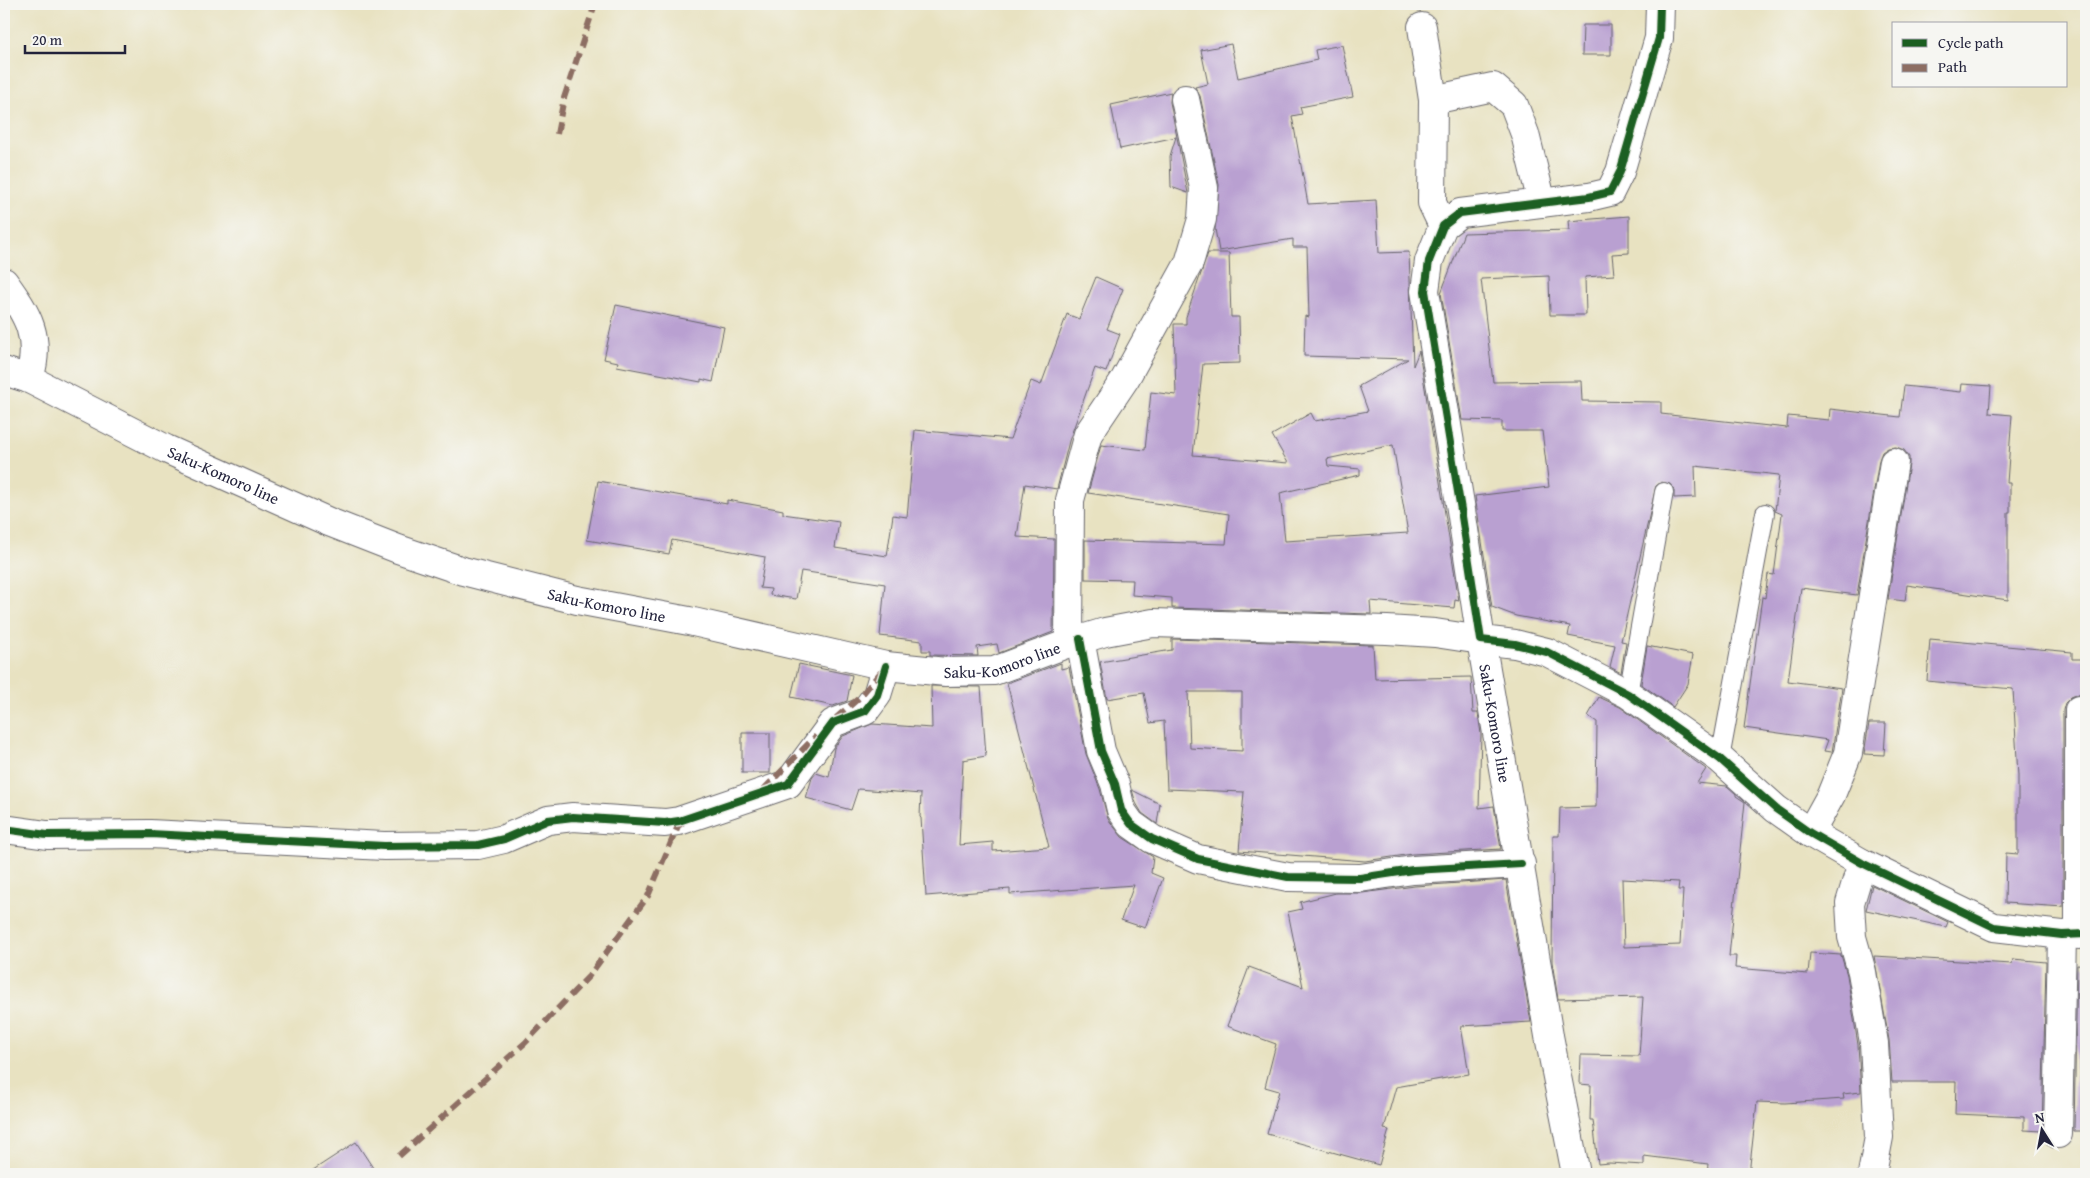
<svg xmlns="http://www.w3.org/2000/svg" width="2090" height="1178" viewBox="0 0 2090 1178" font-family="'Gentium Book Plus',serif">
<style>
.building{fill:#b9a0d1;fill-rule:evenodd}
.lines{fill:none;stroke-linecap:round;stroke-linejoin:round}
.service-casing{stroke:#67656a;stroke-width:20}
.minor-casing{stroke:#67656a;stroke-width:30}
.tertiary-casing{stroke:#67656a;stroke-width:30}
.primary-casing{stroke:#67656a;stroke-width:30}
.service{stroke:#fff;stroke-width:18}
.minor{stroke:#fff;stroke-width:28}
.tertiary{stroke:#fff;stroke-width:28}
.primary{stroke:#fff;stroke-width:28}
.quiet{stroke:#8d6e63;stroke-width:6;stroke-dasharray:12 6;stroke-linecap:butt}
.cycleway-casing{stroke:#f6f6f2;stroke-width:11}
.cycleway{stroke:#1b5e20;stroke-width:8}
.labels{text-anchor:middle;stroke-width:4.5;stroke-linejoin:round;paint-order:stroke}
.street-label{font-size:16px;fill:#22223b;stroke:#f6f6f2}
</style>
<rect width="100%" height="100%" fill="#f6f6f2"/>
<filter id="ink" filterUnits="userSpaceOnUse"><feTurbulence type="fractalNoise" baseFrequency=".02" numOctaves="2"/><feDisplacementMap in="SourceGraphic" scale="10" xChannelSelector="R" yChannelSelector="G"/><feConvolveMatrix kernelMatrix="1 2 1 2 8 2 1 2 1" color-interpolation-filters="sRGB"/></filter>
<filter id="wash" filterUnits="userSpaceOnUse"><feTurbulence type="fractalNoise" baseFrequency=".0096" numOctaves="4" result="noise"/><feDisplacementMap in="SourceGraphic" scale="20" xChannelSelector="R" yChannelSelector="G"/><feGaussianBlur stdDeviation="1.12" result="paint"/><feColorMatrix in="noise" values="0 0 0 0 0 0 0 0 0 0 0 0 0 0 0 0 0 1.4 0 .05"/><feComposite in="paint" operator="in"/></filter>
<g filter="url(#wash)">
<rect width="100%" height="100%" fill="#e8e2c1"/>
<g id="blocks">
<g class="building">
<path d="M1583,25H1611V55H1582Z"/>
<path d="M1231,44L1238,78L1317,60L1315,50L1342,45L1353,97L1300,107L1302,114L1292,116L1308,204L1376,200L1379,253L1409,252L1413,366L1419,351L1459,601L1455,600L1454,608L1370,601L1371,614L1172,608V598L1132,595L1133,580L1085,579V540L1226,544L1229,514L1088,493L1101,445L1145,450L1151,392L1176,395L1174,324H1186V317L1208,253H1229L1231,317H1239L1240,363L1203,364L1193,455L1288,463L1272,435L1311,413L1315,421L1368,411L1359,386L1408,359L1304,356L1305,316L1309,317L1307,247H1293V239L1219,251L1215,229L1219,185L1200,96L1195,87L1208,84L1201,50ZM1393,445L1408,533L1285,541L1280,493L1360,475V469L1328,466L1327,459Z"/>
<path d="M1171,92L1170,102L1188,193L1171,187L1170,156L1176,137L1120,149L1111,105Z"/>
<path d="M1629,216V253L1612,254L1614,275L1585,277L1586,315H1550L1549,276L1481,279L1493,382L1581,381L1582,401L1661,402V414L1787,428L1788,416L1829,420L1830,409L1900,417L1904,386L1961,392L1962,384L1991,386L1989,413L2012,415L2007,483H2010V512H2008V600L1907,585L1905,601L1888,599L1909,464V457L1904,450L1896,447L1888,448L1882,452L1879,460L1857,595L1801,588L1788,681L1842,688L1832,752L1824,751L1828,740L1744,728L1762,597L1765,598L1768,574L1774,575L1782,514L1775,511L1779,475L1695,466L1696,497L1674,498V489L1670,484L1661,482L1656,486L1621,641L1626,642L1621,673L1610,667L1615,645L1568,636L1570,626L1516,616L1492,607L1475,496L1549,487L1542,431H1502V421L1462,420L1441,293L1464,233L1569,230L1568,221Z"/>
<path d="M1096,277L1123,289L1107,329L1120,334L1106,372L1095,368L1069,441L1057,489L1025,484L1017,537L1054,539L1053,632L999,653L997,644L977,647L978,656L930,655V651H922V641L880,636L885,584L801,571L796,599L770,595L771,589L760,588L765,557L672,540L669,554L587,540L598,481L727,504V500L783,510V514L839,522L835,548L887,556L893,515L907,517L915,430L1010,439L1031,381L1041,385L1067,314L1079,319Z"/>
<path d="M616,305L724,327L713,382L701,379V382L617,366L618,362L604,359Z"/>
<path d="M1172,639L1373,645L1375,679L1471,677L1473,713H1478L1481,734L1479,808L1494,806L1501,849L1412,854L1365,861L1239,851L1244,792L1167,789L1164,721L1150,723L1144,693L1107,699L1100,662L1172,650ZM1188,692H1242V751L1190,748Z"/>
<path d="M1930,639L2072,652V659H2086V696L2079,694L2071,697L2065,703L2063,710V907L2005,903L2006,853L2018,854V776L2013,689L1927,681Z"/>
<path d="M1647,646L1693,655L1688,684L1673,707L1641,684Z"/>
<path d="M1061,663V669L1069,667L1086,754L1100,789L1108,819L1122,837L1153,857L1151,873L1163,878L1145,928L1121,920L1134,885L1010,894V889L926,896L921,818L920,817L921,794L858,789L851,810L806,798L812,778L816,773L829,777L834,748L843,736L872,724L932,728L931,686L981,687L986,756L963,760L959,845L993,842V851L1049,847L1007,683Z"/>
<path d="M799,664L852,675L847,701L833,706L791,697Z"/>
<path d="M1599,697L1620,707L1706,769L1697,783L1727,786L1736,794V796L1745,802L1729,956H1736L1735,968L1808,974L1810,953L1841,955L1847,975L1858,1045L1861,1092L1843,1094L1844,1099L1785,1103L1757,1102L1749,1174H1707L1708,1164L1644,1156V1165L1609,1163L1598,1164L1593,1120H1590L1591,1085L1580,1084L1581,1055L1639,1056L1643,997L1558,999L1552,962L1553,836H1559L1560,808L1596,807L1597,722L1588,716ZM1622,879L1679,882L1678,890H1683L1680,945L1624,947Z"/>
<path d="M1869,723H1886L1884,755L1864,754Z"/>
<rect x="742" y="733" width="28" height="40"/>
<path d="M1132,790L1160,804L1157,824L1142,813L1136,803Z"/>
<path d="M1506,880L1531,1022L1461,1026L1469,1074L1396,1087L1384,1129L1389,1130L1379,1165L1267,1134L1279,1091L1265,1087L1276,1044L1227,1026L1249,967L1303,987L1288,912L1302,909L1300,902L1336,893H1362L1415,886Z"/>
<path d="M1872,885L1948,922L1946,927L1866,910Z"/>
<path d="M1874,956L2012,964L2013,959L2046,962L2042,1131L2024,1130V1117L1955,1114L1956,1082H1892L1889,1040Z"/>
<path d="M2077,965L2086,966V1131H2074Z"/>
<path d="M356,1142L377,1174H307Z"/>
</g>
</g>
</g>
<g filter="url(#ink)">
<use href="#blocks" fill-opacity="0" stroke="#67656a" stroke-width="1"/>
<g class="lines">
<g class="service-casing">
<g id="service">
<path d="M1628,694L1664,492"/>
<path d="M1720,759L1765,513"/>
</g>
</g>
<g class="minor-casing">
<g id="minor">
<path d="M1660,4L1659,38L1620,172L1610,192L1589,197L1460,213L1443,226L1429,261L1425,291L1461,510L1481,640L1515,644L1547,652L1628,694L1720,759L1776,809L1810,833L1862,863L1994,927L2062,935L2086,934"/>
<path d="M1422,27L1433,100L1432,203L1443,226"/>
<path d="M1433,100L1493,87L1514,105L1525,134L1542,203"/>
<path d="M1080,639L1101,751L1115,784L1121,810L1131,824L1152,839L1198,859L1288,877L1360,878L1413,870L1521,864"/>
<path d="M1069,643L1070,500L1088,434L1125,379L1189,263L1202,219L1204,188L1185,99"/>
<path d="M2079,710V935"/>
<path d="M4,829L47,835L150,834L384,846L478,845L504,839L548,820L573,817L665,823L679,821L788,784L833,723L865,711L877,695L886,666"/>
<path d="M1810,833L1831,795L1848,753L1894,462"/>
<path d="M1862,863L1850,903L1852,937L1862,972L1874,1043L1879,1137L1872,1174"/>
<path d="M2058,1134L2062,935"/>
</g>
</g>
<g class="tertiary-casing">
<path id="tertiary" d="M4,371L29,379"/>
</g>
<g class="primary-casing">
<g id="primary">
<path id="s1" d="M4,282C28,315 42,338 29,379L166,449L329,522L398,549L463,571L577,600L689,621L886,666L946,672L994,671L1069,643L1105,632L1153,623L1387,630L1435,633L1481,640L1549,1036L1576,1174"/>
</g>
</g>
<use href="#service" class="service"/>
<use href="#minor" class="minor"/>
<use href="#tertiary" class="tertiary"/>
<use href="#primary" class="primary"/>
<g class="quiet">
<path d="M557,134L564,98L595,4"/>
<path d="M836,718L859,698L881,672"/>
<path d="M763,790L816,736"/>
<path d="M399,1156L525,1043L589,976L648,896L678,826L684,822"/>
</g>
<g class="cycleway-casing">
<g id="cycleway">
<path d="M1660,4L1659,38L1620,172L1610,192L1589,197L1460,213L1443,226L1429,261L1425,291L1461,510L1481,640L1515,644L1547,652L1628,694L1720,759L1776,809L1810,833L1862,863L1994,927L2062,935L2086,934"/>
<path d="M1080,639L1101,751L1115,784L1121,810L1131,824L1152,839L1198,859L1288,877L1360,878L1413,870L1521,864"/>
<path d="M4,829L47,835L150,834L384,846L478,845L504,839L548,820L573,817L665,823L679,821L788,784L833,723L865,711L877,695L886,666"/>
</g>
</g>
<use href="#cycleway" class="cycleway"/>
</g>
</g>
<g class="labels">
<g class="street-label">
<text dy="6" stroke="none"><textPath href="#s1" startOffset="322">Saku-Komoro line</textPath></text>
<text dy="6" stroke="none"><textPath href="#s1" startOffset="728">Saku-Komoro line</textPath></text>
<text dy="6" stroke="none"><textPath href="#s1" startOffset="1132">Saku-Komoro line</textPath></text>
<text dy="6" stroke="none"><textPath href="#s1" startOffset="1702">Saku-Komoro line</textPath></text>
</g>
</g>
<rect width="2090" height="1178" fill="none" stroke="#f6f6f2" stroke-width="20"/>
<rect x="1892" y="22" width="175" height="65" fill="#f6f6f2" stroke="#a1a1a9"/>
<rect x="1902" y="39" width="25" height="8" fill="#1b5e20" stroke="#a1a1a9"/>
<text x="1938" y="48" font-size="15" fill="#22223b">Cycle path</text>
<rect x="1902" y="64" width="25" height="8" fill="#8d6e63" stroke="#a1a1a9"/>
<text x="1938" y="72" font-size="15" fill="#22223b">Path</text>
<g transform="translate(2042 1130) rotate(349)" stroke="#f6f6f2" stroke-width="4" paint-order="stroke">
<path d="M0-4L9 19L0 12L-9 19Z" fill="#22223b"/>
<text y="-8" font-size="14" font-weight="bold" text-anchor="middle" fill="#22223b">N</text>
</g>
<path d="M25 45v8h100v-8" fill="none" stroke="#22223b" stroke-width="2.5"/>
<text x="32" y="45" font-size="15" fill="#22223b" stroke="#f6f6f2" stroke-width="4" paint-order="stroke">20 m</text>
</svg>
